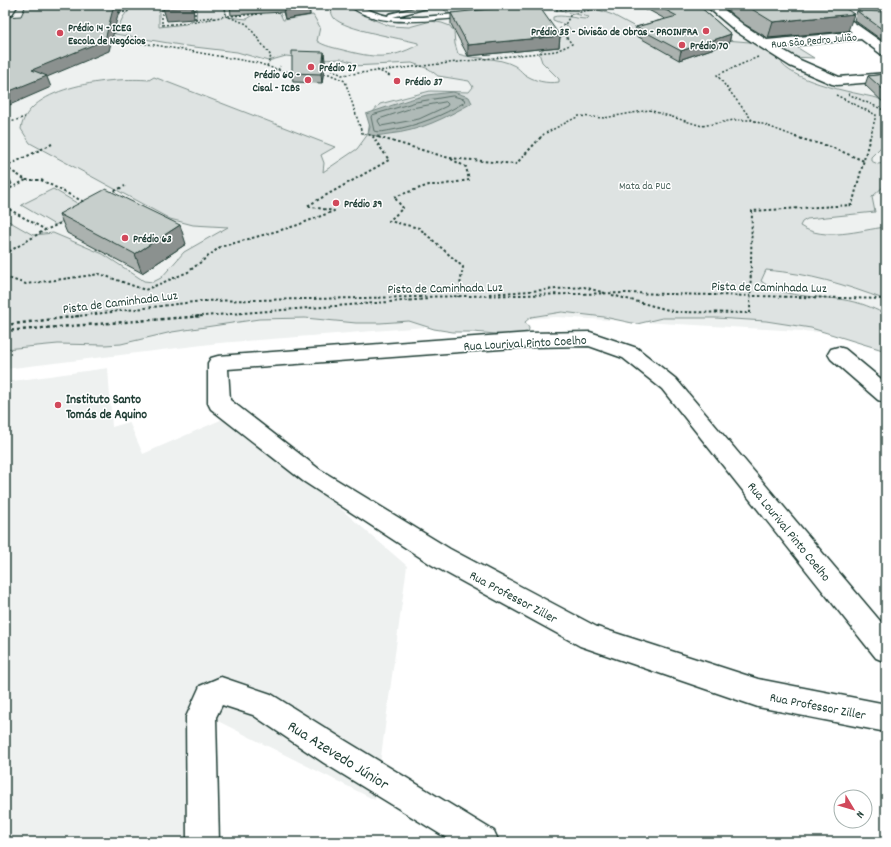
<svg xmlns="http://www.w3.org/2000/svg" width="891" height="847" viewBox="0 0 891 847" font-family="Dekko,sans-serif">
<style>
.built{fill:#eef1f0}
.green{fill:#dee3e2;stroke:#7e908b}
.water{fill:#afbab7;stroke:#758883}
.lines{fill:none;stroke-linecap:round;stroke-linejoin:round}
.shore{stroke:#596f68;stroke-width:1}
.service-casing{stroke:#1f3d34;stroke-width:3}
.minor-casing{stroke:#1f3d34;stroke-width:3}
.path-far2{stroke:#1f3d34;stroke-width:1.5;stroke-dasharray:2 2;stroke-linecap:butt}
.path-far1{stroke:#1f3d34;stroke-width:2;stroke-dasharray:2.5 2.5;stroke-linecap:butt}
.path{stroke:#1f3d34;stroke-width:2.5;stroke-dasharray:3 3;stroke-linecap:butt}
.service{fill:#fff;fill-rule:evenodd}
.minor{fill:#fff;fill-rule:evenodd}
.wall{fill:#abb2af;stroke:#1f3d34}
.shaded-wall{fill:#8b918f;stroke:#1f3d34}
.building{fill:#c7cfcc;stroke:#1f3d34}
.poi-dot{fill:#d1495b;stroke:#fff;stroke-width:1.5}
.labels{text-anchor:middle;stroke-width:3;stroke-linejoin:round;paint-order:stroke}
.far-poi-label{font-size:11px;font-weight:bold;fill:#1f3d34;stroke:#fff;text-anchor:start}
.far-street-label{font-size:11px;fill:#1f3d34;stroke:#fff}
.far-park-label{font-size:11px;fill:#455e57;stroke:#fff}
.street-label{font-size:13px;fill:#1f3d34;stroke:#fff}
.poi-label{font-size:13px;font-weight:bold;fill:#1f3d34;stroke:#fff;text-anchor:start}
.near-street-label{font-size:16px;fill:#1f3d34;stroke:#fff}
</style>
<rect width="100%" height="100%" fill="#fff"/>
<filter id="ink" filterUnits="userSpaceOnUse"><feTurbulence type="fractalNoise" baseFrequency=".025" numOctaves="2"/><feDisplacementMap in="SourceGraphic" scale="8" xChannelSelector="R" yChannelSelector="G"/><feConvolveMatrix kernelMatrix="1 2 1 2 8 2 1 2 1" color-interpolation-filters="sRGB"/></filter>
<g filter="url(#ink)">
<g class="built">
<path d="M5,5H700L770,56L835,87L886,83V336L555,317L219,343L5,369Z"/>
<path d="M108,368L112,427L129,422L143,454L232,415L407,566L375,800L196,710L200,842H5V382Z"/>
</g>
<g class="green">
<path d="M132,5H159V27L186,24L189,21L196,20L197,5H224L227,17L247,19L257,13L279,11L283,20L313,15L320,27L317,41C324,46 335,48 343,50C374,58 389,60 418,45V43C400,38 345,30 334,18C332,15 331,12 331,9L337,5H355L372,19L390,26L409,27L431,21L442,23L450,26L454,32L455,44L458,54C476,60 497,56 515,66C518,68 521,71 524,74C534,81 547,84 559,82V79L542,62L539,53L549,44L571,31L568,26L553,20V17C561,14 577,19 587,19L589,17L565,12L558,8L560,5H584L593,8L613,15L637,28L714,39L773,44L803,35L815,37L801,43L798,48L814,58L789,57L783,58L782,64C799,83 851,92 877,98L886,103V143L881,147L871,157V161L878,164L886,163V184L872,197L875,212L807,219L802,222L800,226C825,242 859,230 886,227V300C843,284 811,274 766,270L761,281C786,301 824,294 854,302C865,304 876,310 886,314V351L811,328L766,321L716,318H662L637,324L604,317L562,312L531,317L525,322L529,328L528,335L518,336L473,332H453L434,329L409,321L380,323H356L305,318L259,319L172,332L121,344L105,345L58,344L5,349V219L33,235L53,233L103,254L144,281L153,282L161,278L184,252L228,227L193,225L170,219L30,143L21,129C27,85 114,77 149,80L154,77L335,147L321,155L324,163L323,172L357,149L368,134L371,114L380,104L430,91L469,92L473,87L469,81L438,76L429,69L412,63L352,66V62L341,59L322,60L286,56L268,61L237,52L186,46L115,34L123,17Z"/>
<path d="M457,5H531L451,14L444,10L448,6Z"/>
<path d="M53,189L87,209L55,225L21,205Z"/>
</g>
<path class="water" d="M453,92L469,97L472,103C445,118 420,131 389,134C381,135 375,137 368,134L370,127L366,114L408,100L427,95Z"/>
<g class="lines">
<g class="shore">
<path d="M453,96L464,99L465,102C442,116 419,125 392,130C386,131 379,133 374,131L371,117L372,115L416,102Z"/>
<path d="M446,102L448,104L447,106L419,119L381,126L378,121L379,119L412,108Z"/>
</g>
<g class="service-casing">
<g id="service">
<path d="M12,5H18L12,14L5,17V13L8,12Z"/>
<path d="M349,5C362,5 375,14 388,16L389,14L427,5H438L393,17H423L467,13L470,15L467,17C434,20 375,29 349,5Z"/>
<path d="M534,5H548L523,11L520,9Z"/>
<path d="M614,5H625L622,7Z"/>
</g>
</g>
<g class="minor-casing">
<g id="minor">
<path d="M705,5H718L745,26L767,40L852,32L815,5H829L886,45V55L881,54L861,39L778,47L800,60L839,77L886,73V81L837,85L832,84L790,66L760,47L737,32Z"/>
<path d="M590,332L637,348L676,379L886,628V662L876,658L662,389L623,358L589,346L530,347L228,369L230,400L319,469L450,549L597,627L758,679L886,704V732L758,707L580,646L432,565L303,481L211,409L208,403V363L211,358L218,356L530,333Z"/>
<path d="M838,347L845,349L886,383V403L878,400L831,359L828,354L831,349Z"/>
<path d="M221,677L271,694L346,741L494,831L499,842H453L324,763L253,715L222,705L216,717L219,842H187L186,717L200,686Z"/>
</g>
</g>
<g class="path-far2">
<path d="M162,5V25L196,22L226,16L247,24L271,56L267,66"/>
<path d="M195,5V19"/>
<path d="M225,5L226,16"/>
<path d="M305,6L321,5"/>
<path d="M634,6L649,11"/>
<path d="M556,10L594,6L605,7"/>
<path d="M115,13L127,12L136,5"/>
<path d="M228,16L262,14L261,5"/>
<path d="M195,19L213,17"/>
<path d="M109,42H132L155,45L258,63L278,70L295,73"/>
<path d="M113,42L115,23"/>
<path d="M758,57L717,75L752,120L799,138"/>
<path d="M331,69L342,75L556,51L572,44L560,29L566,23L571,14L599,8L594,6"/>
<path d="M278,70L280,66"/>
<path d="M377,70L390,76"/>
<path d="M320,74H329L345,81L362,133L381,138"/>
<path d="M848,94L886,111"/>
<path d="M836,95L876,115L870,138"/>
<path d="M5,124L25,117"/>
<path d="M373,137L374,138"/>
<path d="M540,138L544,134L579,116L604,118L649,110L702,126L734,120H752"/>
</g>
<g class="path-far1">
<path d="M378,137L449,158L516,164L541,137"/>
<path d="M795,137L831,147L864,161"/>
<path d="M451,159L466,167L469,180L440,185H429L394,197L403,208L389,221L419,228L463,267L458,297"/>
<path d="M5,167L52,144"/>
<path d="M5,167L26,180L5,191"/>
<path d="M26,180H41L84,202"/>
<path d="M110,193L125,186"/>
<path d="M5,207L46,230L65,221"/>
<path d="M5,254L45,230"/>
<path d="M5,277L26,284L100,274L145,290L188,272L220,247L295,226L334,211L307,206L389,160L373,137"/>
<path d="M489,294L584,287L605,293"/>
<path d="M612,295L676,312L750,313L752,211L852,205L870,137"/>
<path d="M70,317L202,301L626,293L886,299"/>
<path d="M190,317L429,299"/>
</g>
<g class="path">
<path d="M5,325L79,316"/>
<path d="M5,331L203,316"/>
</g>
<use href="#service" class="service"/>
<use href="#minor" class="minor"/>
</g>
<g class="wall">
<path d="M230,5H309L310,15L285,19L283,12L231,15Z"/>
<path d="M641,5H698L731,34L729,43L679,60L635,35L636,27L665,19L641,6Z"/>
<path d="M722,5H840L848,31L768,38L744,24L722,6Z"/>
<path d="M857,11L886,12V43L854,20Z"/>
<path d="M451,13L560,36L559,47L468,56L451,24Z"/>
<path d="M325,61L322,83L293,82L292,73Z"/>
<path d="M886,74V105L865,85L868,76Z"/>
<path d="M59,214L186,244L142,273L67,233Z"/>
</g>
<g class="shaded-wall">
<path d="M114,5H126L125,11H119L109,51L47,77L51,87L5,107V93L32,70Z"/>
<path d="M193,5L194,19L167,21L163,8Z"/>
<path d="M299,5H309L310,15L285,19L283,8Z"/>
<path d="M854,14L848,31L768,38L773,22Z"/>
<path d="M731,34L729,43L679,60L681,51Z"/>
<path d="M560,36L559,47L468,56V45Z"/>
<path d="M324,52L325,61L322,83L321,74Z"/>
<path d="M5,169L12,184L5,188Z"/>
<path d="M180,225L186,244L142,273L135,254Z"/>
</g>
<g class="building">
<path d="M26,5H114L105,40L32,70L47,76L5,93V17L21,16Z"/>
<path d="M163,5H191L163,8Z"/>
<path d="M282,5H299L283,8Z"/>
<path d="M528,5H538L560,36L468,45L451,13Z"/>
<path d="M656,5H698L731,34L681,51L636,27L677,16Z"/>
<path d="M745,5H840L854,14L773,22Z"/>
<path d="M857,11L886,12V32Z"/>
<path d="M292,51L324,52L321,74L292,73Z"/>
<path d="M886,74V92L868,76Z"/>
<path d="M106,189L180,225L135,254L59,214Z"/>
</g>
</g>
<g class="poi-dot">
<circle cx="706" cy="31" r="4"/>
<circle cx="60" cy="33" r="4"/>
<circle cx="682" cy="45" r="4"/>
<circle cx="311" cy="67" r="4"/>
<circle cx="308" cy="80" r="4"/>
<circle cx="397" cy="81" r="4"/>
<circle cx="336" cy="203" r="4"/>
<circle cx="125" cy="238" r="4"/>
<circle cx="58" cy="405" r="4"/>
</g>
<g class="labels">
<g class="far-poi-label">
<text x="68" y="31">Prédio 14 - ICEG<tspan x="68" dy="13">Escola de Negócios</tspan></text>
<text x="698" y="35" text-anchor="end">Prédio 35 - Divisão de Obras - PROINFRA</text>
<text x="690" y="49">Prédio 70</text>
<text x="319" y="71">Prédio 27</text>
<text x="300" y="78" text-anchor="end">Prédio 60 -<tspan x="300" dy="13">Cisal - ICBS</tspan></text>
<text x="405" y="85">Prédio 37</text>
<text x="344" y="207">Prédio 39</text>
<text x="133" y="242">Prédio 63</text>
</g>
<g class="far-street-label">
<text transform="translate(814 40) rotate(-5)" y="4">Rua São Pedro Julião</text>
</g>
<g class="far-park-label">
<text x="645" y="189">Mata da PUC</text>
</g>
<g class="street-label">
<text transform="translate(769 286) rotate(1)" y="5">Pista de Caminhada Luz</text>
<text transform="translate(445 287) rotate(-1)" y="5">Pista de Caminhada Luz</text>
<text transform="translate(120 301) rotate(-7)" y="5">Pista de Caminhada Luz</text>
<text transform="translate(525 342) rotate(-3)" y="5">Rua Lourival Pinto Coelho</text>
<text transform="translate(790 531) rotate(51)" y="5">Rua Lourival Pinto Coelho</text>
<text transform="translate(514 596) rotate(28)" y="5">Rua Professor Ziller</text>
<text transform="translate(818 705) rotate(11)" y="5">Rua Professor Ziller</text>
</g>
<g class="poi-label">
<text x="66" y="403">Instituto Santo<tspan x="66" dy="15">Tomás de Aquino</tspan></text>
</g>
<g class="near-street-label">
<text transform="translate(339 754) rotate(32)" y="6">Rua Azevedo Júnior</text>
</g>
</g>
<rect width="891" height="847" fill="none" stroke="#fff" stroke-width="20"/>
<rect x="10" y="10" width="871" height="827" fill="none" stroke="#1f3d34" stroke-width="1.5" filter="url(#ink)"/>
<g transform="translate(853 809) rotate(128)"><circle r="19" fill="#ffffff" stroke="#a5b1ae"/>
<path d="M0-3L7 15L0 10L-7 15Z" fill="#d1495b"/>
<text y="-6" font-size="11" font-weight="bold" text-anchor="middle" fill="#1f3d34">N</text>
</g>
</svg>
